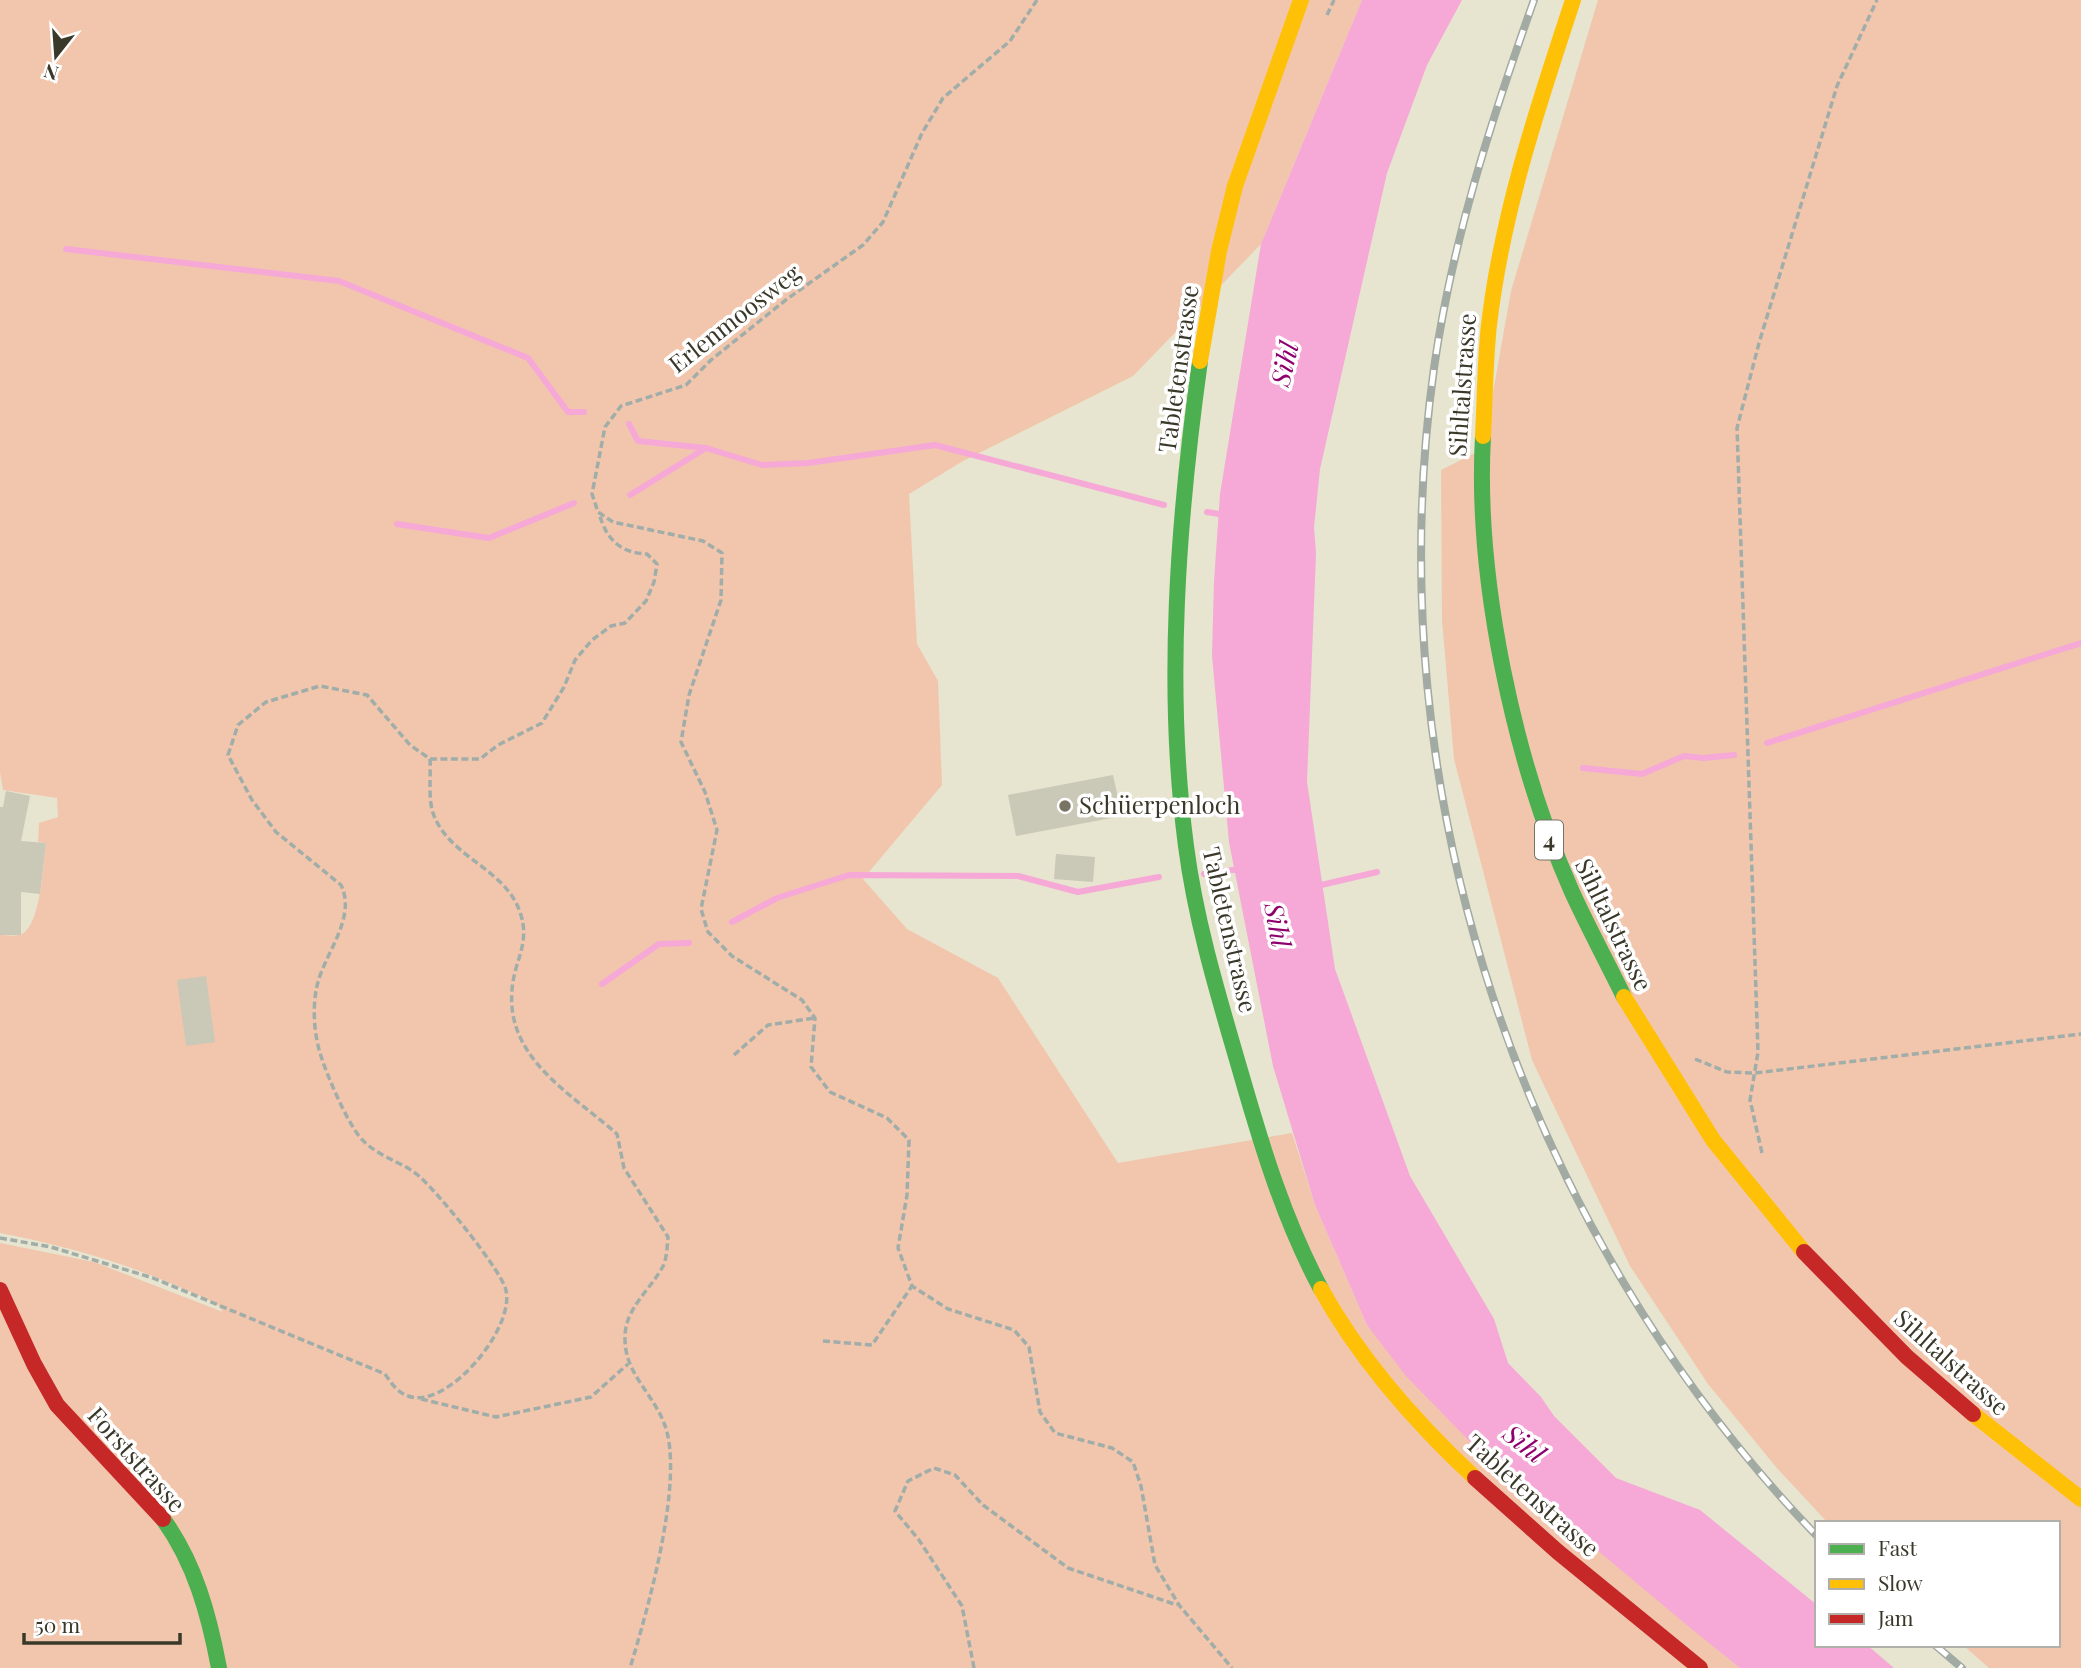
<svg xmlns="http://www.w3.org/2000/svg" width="2081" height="1668" viewBox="0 0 2081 1668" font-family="'Playfair Display',serif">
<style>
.green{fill:#f2c6ad}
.water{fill:#f6a8d6}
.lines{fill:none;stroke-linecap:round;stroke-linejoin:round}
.stream{stroke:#f6a8d6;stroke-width:6}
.building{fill:#cac8b7}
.path{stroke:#a0ada9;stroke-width:3.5;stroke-dasharray:7 3.5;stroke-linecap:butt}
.fast{stroke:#4caf50;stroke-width:16}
.slow{stroke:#ffc107;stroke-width:16}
.jam{stroke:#c62828;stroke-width:16}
.rail-casing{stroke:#a1aaa3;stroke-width:8}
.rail{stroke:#fff;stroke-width:5;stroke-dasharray:16;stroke-linecap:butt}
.poi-dot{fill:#777463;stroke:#fff;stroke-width:2.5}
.labels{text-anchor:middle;stroke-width:7;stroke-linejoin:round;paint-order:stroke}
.shield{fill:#fff;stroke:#757469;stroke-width:2}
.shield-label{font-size:23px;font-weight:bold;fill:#3a3829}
.street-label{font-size:24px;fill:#3a3829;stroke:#fff}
.poi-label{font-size:24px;fill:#3a3829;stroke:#fff;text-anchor:start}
.water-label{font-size:26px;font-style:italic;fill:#8d006e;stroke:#fff}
</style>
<rect width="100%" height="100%" fill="#e7e4cf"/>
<g class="green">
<path d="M0,0H1362L1261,244L1133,376L963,461L909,494L917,644L938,681L942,785L863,879L907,929L998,978L1118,1163L1292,1133L1315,1205L1367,1325L1480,1452L1740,1668H0V1243L94,1262L223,1312L217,1304C145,1269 78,1248 0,1233V935C7,935 16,937 22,934C41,924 43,864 46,843L38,842L39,823L58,817L57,798L3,790L0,772Z"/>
<path d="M1598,0H2081V1668H1989L1963,1645H2058V1523H1828L1776,1467L1708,1384L1630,1266L1532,1060L1454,759L1442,620L1441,470L1483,449L1511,291Z"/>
</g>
<path class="water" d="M1362,0H1462L1427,65L1387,173L1320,469L1314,527L1316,553L1307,782L1335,969L1410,1176L1494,1319L1508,1363L1541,1397L1554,1416L1616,1478L1700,1510L1817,1605V1645H1867L1894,1668H1740L1688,1626L1480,1452L1406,1376L1367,1325L1315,1205L1273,1066L1229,842L1212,655L1214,582L1220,494L1261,244Z"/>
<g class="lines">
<g class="stream">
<path d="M66,249L339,281L528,358L568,412H584"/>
<path d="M629,424L638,441L706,448"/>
<path d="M630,495L706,448L762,465L808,463L935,445L1164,505"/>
<path d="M1207,512L1226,515"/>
<path d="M397,524L489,538L574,503"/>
<path d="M1767,743L2081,643"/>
<path d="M1583,768L1642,774L1684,756L1703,758L1734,755"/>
<path d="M1204,874L1240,869"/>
<path d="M1317,886L1377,872"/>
<path d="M732,922L777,898L849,875L1018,876L1078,892L1159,877"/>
<path d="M602,984L659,944L689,943"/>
</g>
</g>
<g class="building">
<path d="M1113,775L1122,816L1016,836L1008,795Z"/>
<path d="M6,791L30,796L21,841L46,843L40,894L21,892V935H0V807H3Z"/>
<path d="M1056,854L1095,857L1093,882L1054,879Z"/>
<path d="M206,976L215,1042L186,1046L177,980Z"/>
</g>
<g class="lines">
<g class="path">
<path d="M1037,0L1010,41L943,98L922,133L883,222L863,245L787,299L711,360L686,385L621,406L605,427L592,494L598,512L613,522L703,541L722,553L721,600L689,695L681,742L705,792L717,830L701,909L708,932L732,956L802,1000L815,1018L811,1067L830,1092L887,1118L909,1140L907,1195L898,1248L912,1286L948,1309L1014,1330L1029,1347L1040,1412L1055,1433L1112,1448L1133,1462L1141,1486L1155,1565L1179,1605L1232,1668"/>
<path d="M1327,15L1334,0"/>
<path d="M430,759C431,775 428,798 433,813C448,857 505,868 520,912C531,944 514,960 512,990C506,1059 572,1094 617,1134L624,1168L668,1237C667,1247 667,1260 662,1268C649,1291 625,1309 625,1337C624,1373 652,1392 664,1423C686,1477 647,1612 630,1668"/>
<path d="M734,1055L768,1025L815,1018"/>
<path d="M1695,1059L1727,1072L1755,1073L2081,1034"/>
<path d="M1762,1153L1750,1100L1758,1052L1737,428L1759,343L1837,86L1877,0"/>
<path d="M0,1238L51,1247L153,1278L385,1374C391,1383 397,1392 408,1396C448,1411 519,1324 505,1287C496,1264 440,1195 420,1177C401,1160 377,1158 359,1136C346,1119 329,1080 322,1059C314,1037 312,1008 317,986C324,954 357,918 341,885L276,832L252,800L228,755L238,725L266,702L320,686L367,695L410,745L430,759H480L498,745L542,723L564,687L575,660L592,640L611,626L625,623L646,601L654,582L657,564L647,554C620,553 606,539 599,513"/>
<path d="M823,1341L872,1345L912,1286"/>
<path d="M421,1399L496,1417L591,1397L628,1364"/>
<path d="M974,1668L962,1606L919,1540L895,1511L908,1481L934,1468L955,1475L983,1505L1068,1568L1177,1605"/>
</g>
<g class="fast">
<path d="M1200,361C1178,519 1165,687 1186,846C1196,924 1220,1001 1242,1077C1263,1150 1285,1222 1321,1289"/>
<path d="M1483,436C1475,579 1514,761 1572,892C1588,927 1607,962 1624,997"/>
<path d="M163,1519C195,1563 209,1615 219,1668"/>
</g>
<g class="slow">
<path d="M1200,361L1219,251L1235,186L1301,0"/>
<path d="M1483,436C1485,399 1485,361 1489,325C1502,213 1538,106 1573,0"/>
<path d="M1624,997L1713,1140L1804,1252"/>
<path d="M1321,1289C1360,1360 1416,1423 1475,1478"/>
<path d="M1973,1414L2081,1499"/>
</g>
<g class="jam">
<path d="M1804,1252L1907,1357L1973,1414"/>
<path d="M0,1290L34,1364L57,1405L163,1519"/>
<path d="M1475,1478L1558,1552L1700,1668"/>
</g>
<g class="rail-casing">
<g id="rail">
<path d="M1534,0C1491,121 1452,241 1434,368C1375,792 1521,1228 1817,1536"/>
<path d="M1935,1645L1962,1668"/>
</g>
</g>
<use href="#rail" class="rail"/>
</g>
<circle class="poi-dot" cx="1065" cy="806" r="7"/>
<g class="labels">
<rect class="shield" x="1535" y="820.5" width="28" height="39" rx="5"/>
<g class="shield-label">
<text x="1549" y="848">4</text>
</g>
<g class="street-label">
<text transform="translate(735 319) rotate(-38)" y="8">Erlenmoosweg</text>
<text transform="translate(1179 369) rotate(-82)" y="8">Tabletenstrasse</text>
<text transform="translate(1463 385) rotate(-86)" y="8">Sihltalstrasse</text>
<text transform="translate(1613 925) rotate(64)" y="8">Sihltalstrasse</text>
<text transform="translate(1229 930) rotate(77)" y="8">Tabletenstrasse</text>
<text transform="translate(1951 1363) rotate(42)" y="8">Sihltalstrasse</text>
<text transform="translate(136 1460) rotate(48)" y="8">Forststrasse</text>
<text transform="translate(1532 1496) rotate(42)" y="8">Tabletenstrasse</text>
</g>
<g class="poi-label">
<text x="1079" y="814">Schüerpenloch</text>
</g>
<g class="water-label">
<text transform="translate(1285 364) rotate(-77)" y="9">Sihl</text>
<text transform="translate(1277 925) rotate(79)" y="9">Sihl</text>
<text transform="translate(1524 1444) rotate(38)" y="9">Sihl</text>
</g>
</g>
<rect x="1815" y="1521" width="245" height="126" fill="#ffffff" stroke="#b0afa9" stroke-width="2"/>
<rect x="1829" y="1544" width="35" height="10" fill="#4caf50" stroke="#b0afa9" stroke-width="2"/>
<text x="1878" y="1556" font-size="21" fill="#3a3829">Fast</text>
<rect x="1829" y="1579" width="35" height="10" fill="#ffc107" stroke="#b0afa9" stroke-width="2"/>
<text x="1878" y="1591" font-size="21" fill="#3a3829">Slow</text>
<rect x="1829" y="1614" width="35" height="10" fill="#c62828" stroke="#b0afa9" stroke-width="2"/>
<text x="1878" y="1626" font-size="21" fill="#3a3829">Jam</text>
<g transform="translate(56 56) rotate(197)" stroke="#ffffff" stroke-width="5" paint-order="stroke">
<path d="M0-5L12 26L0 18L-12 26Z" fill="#3a3829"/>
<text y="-10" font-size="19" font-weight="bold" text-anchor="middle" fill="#3a3829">N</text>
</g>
<path d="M24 1633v10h156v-10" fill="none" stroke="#3a3829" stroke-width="3.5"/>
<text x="35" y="1633" font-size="21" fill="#3a3829" stroke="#ffffff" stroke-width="5" paint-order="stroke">50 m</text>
</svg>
